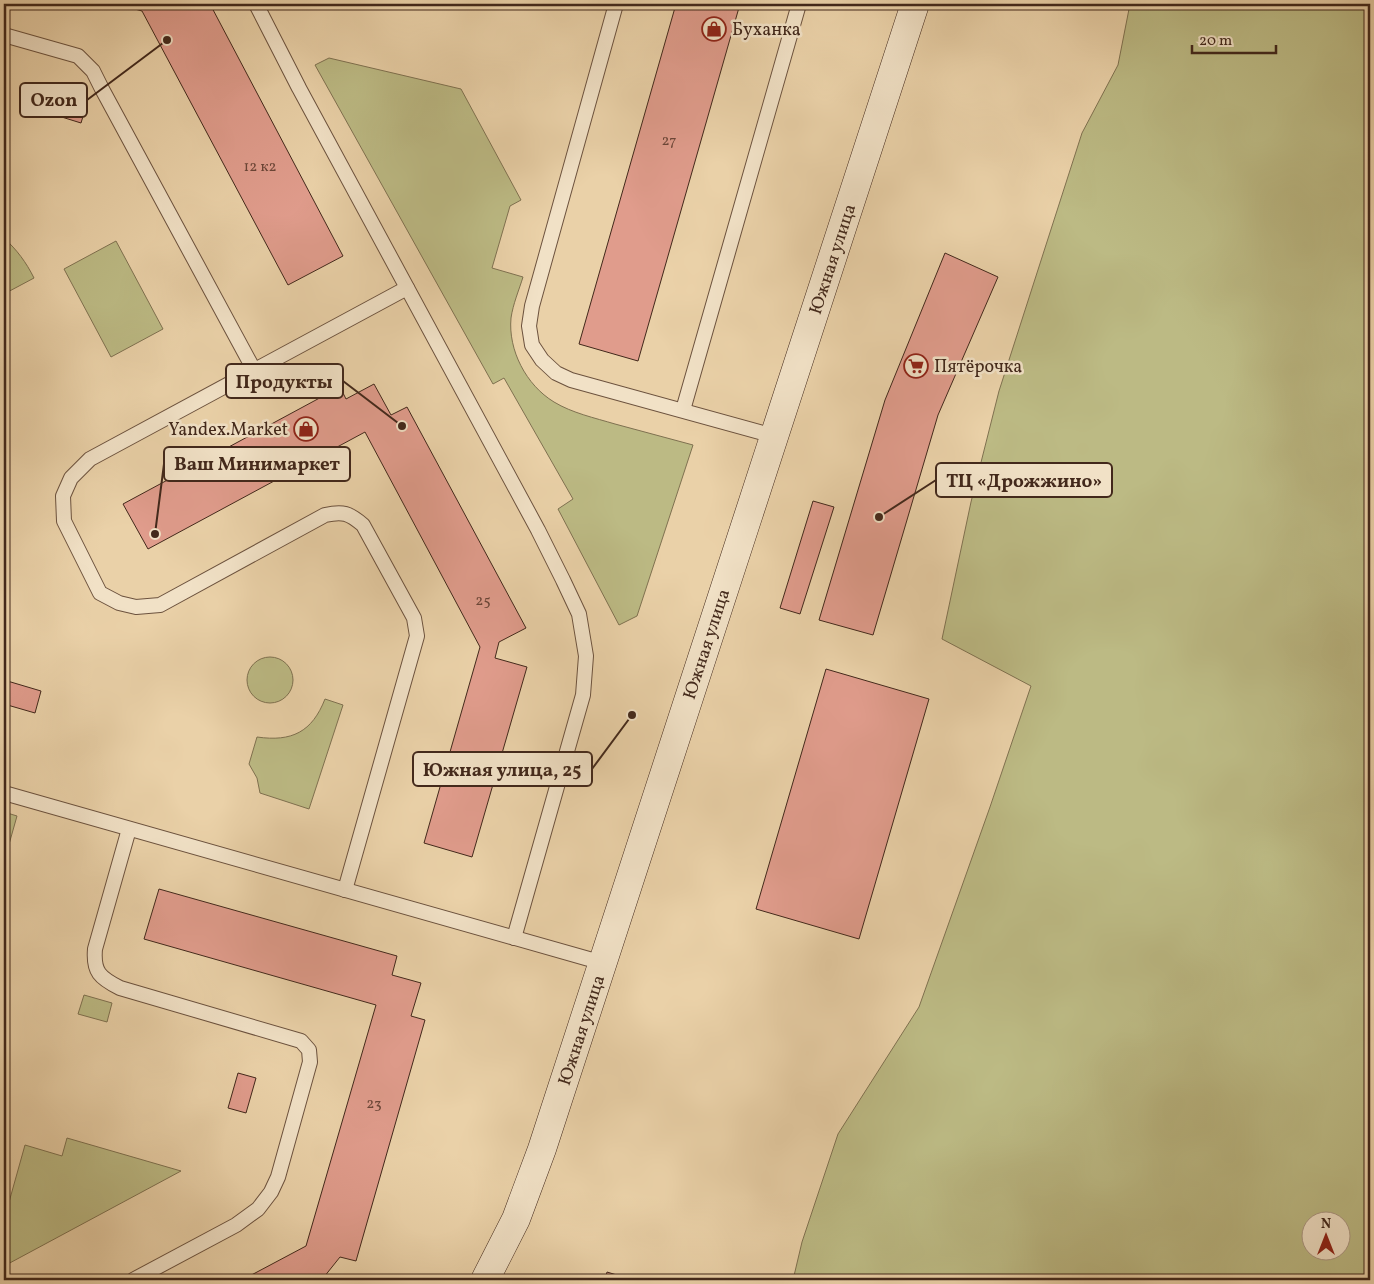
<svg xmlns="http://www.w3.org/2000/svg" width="1374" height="1284" viewBox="0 0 1374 1284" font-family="Vollkorn,serif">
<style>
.green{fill:#bcba84;stroke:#7f7150;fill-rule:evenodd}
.building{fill:#e09c8c;stroke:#42281b}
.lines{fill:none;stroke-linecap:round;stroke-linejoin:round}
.lane-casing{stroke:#6c523e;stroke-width:16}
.secondary-casing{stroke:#42281b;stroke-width:29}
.lane{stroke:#f1e1c6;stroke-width:14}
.secondary{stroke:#f1e1c6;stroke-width:28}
.labels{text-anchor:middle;stroke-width:5;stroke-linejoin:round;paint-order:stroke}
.number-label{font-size:15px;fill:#6a4537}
.poi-label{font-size:18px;fill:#42281b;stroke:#f1e1c6;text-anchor:start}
.street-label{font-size:18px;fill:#42281b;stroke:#f1e1c6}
.leader{fill:none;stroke:#42281b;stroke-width:2}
.callout-dot{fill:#42281b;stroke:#f1e1c6;stroke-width:2}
.callout{fill:#f1e1c6;stroke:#42281b;stroke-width:2}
.callout-label{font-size:19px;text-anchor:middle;font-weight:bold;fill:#42281b}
</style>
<rect width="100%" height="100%" fill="#ead1a8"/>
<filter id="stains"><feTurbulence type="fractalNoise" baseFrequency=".004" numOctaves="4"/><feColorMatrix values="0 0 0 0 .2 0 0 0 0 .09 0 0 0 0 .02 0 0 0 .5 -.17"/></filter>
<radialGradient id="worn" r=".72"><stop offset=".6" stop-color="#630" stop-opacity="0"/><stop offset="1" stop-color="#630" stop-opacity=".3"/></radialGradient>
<g class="green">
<path d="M1130,4H1370V1280H793L802,1242L838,1134L919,1007L990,807L1031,686L942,639L971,502L999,391L1082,133L1118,65ZM1312,1222H1342V1252H1312Z"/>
<path d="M329,58L461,89L521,200L510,206L492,268L523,277C519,290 513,304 511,318C508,350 526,385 554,402C572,413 595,418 615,424C641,431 667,438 693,445L637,616L619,625L558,509L573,499L504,378L493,384L315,65Z"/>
<path d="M4,238C17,250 26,262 34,278L4,294Z"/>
<path d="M116,241L163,329L111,357L64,269Z"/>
<circle cx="270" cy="680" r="23"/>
<path d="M325,699L343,705L309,809L260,793L257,778L249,764L257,737C292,742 312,732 325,699Z"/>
<path d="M4,812L17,816L4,862Z"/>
<path d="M84,995L112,1003L107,1022L78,1014Z"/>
<path d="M67,1138L181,1171L6,1265L4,1260V1220L25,1145L62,1156Z"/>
</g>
<g class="building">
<path d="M117,4H159L161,6L165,4H210L343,256L288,285L142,11Z"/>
<path d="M676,4H740L638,361L579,344Z"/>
<path d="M58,95L87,103L81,123L52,114Z"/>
<path d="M945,253L998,277L938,415L873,635L819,620L885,400Z"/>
<path d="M374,384L391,415L407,407L526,628L499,642L495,658L527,667L472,857L424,843L480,647L365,432L148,549L123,504L340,387L346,399Z"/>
<path d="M813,501L834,507L800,614L780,608Z"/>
<path d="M826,669L929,699L859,939L756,909Z"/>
<path d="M4,680L41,691L35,713L4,704Z"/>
<path d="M159,889L397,956L392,975L421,983L411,1016L425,1020L356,1261L340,1257L324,1277L326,1280H242L306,1246L376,1005L144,939Z"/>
<path d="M238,1073L256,1078L246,1113L228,1108Z"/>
<path d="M607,1272L633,1280H605Z"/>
</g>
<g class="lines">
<g class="lane-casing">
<g id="lane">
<path d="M256,4L299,88L538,530L563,580L579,614L586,656L583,695L514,938"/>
<path d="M616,4L532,306L529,326L532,345L542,360L556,373L571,380L774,436"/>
<path d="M4,35L78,56L93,71L102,89L254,370"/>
<path d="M683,410L799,4"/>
<path d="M4,793L603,963"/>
<path d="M129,829L95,949C93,972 100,978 120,988L301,1041L309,1050L310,1062L278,1177L271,1192L258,1209L236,1225L133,1280"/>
<path d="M345,890L417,636L414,618L363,525C349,513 343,511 325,515L160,605L136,607L119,603L100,593L64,521L63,496L71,478L90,459L407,288"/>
</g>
</g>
<g class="secondary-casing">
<path id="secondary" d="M485,1280L516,1219L542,1149L915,4"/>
</g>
<use href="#lane" class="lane"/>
<use href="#secondary" class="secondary"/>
</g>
<defs>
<g id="shop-ring" transform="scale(1.25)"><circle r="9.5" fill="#f1e1c6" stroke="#8f2418" stroke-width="1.5"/><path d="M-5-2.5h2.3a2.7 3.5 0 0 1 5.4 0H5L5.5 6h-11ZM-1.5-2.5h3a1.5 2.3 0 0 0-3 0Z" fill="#8f2418"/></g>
<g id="supermarket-ring" transform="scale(1.25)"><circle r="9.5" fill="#f1e1c6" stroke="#8f2418" stroke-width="1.5"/><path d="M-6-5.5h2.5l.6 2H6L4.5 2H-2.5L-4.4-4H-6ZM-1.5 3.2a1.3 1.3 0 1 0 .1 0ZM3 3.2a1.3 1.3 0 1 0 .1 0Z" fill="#8f2418"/></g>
</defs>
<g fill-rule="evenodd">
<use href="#shop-ring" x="714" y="29"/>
<use href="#supermarket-ring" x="916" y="366"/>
<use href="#shop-ring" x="306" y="429"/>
</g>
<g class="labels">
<g class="number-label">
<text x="669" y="145">27</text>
<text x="260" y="171">12 к2</text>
<text x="483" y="605">25</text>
<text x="374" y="1108">23</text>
</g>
<g class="poi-label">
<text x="732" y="35">Буханка</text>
<text x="934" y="372">Пятёрочка</text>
<text x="288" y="435" text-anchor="end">Yandex.Market</text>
</g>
<g class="street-label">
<text transform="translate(832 259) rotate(-72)" y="6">Южная улица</text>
<text transform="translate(706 644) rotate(-72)" y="6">Южная улица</text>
<text transform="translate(581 1030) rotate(-72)" y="6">Южная улица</text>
</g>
</g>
<path class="leader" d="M167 40L87 100M402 426L343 381M155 534L164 464M879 517L936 480M632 715L592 769"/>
<g class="callout-dot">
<circle cx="167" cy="40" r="5"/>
<circle cx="402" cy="426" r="5"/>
<circle cx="155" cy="534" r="5"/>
<circle cx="879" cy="517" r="5"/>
<circle cx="632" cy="715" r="5"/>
</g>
<g class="callout">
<rect x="20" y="83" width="67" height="34" rx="5"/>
<rect x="226" y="364" width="117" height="34" rx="5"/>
<rect x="164" y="447" width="186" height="34" rx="5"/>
<rect x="936" y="463" width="176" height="34" rx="5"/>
<rect x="413" y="752" width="179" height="34" rx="5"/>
</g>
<g class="callout-label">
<text x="54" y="106">Ozon</text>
<text x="284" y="388">Продукты</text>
<text x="257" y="470">Ваш Минимаркет</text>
<text x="1024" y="487">ТЦ «Дрожжино»</text>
<text x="502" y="776">Южная улица, 25</text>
</g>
<rect width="1374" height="1284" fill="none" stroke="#ead1a8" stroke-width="20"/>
<rect x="5" y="5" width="1364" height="1274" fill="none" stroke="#42281b" stroke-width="2.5"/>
<rect x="10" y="10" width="1354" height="1264" fill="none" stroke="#42281b"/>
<g transform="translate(1326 1236)"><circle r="24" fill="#f1e1c6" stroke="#ab9782"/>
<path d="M0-4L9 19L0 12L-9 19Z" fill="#8f2418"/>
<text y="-8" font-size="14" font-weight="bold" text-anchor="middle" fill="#42281b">N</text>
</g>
<path d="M1192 45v8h84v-8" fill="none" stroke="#42281b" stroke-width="2.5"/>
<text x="1199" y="45" font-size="15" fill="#42281b" stroke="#f1e1c6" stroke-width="4" paint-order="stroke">20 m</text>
<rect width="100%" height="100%" filter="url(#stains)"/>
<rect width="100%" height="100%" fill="url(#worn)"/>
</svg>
